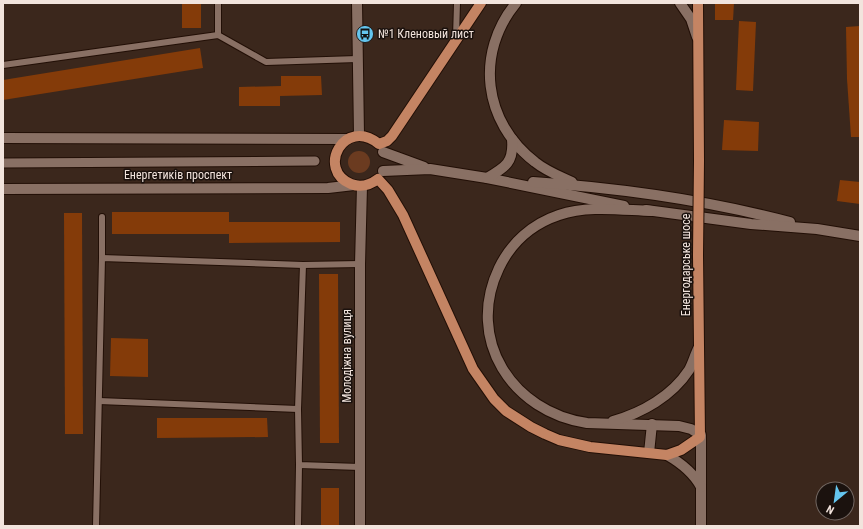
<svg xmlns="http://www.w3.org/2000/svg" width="863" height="529" viewBox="0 0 863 529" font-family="'Roboto Condensed',sans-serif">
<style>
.green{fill:#6b3b20}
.building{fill:#843b09}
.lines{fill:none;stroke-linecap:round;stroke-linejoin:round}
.service-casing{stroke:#220f06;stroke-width:8}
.pedestrian-casing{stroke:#220f06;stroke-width:11}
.tertiary-casing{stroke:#220f06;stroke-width:12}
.primary-casing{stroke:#220f06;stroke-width:12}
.service{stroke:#897064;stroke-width:6}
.pedestrian{stroke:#897064;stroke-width:9}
.tertiary{stroke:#897064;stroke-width:10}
.primary{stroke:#c48463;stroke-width:10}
.primary-bridge-casing{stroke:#220f06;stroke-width:12;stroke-linecap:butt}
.primary-bridge{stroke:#c48463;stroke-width:10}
.labels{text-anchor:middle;stroke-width:3;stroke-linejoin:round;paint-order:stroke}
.poi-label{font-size:12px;fill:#f2e4dd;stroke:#1b120e;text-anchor:start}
.street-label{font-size:12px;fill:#f2e4dd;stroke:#1b120e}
</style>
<rect width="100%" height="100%" fill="#3b271c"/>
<circle class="green" cx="359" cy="162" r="11"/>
<g class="building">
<rect x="182" y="3" width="19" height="25"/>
<path d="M715,3H734L733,20H715Z"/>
<path d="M739,21L756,22L753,91L736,90Z"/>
<path d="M860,26V137H851L847,79L846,27Z"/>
<path d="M200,48L203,68L3,100V80Z"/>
<path d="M281,76H321L322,95L280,96V106H239V87L281,86Z"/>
<path d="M724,120L759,122L758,151L722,150Z"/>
<path d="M840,180L860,182V204L837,201Z"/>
<path d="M112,212H229V222H340V242L229,243V234H112Z"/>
<path d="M64,213H82L83,434H65Z"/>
<path d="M319,274H338L339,443H320Z"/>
<path d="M111,338L148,339V377L110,376Z"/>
<path d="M157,418H267L268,437L157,438Z"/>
<rect x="321" y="488" width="18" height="38"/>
</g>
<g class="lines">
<g class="service-casing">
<g id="service">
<path d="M218,3V35"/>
<path d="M456,37L457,3"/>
<path d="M3,65L218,35L266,62L357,59"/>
<path d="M102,258V217"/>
<path d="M303,265L298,409L299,465L360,467"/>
<path d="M99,401L298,409"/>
<path d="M96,526L102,258L303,265L360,264"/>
<path d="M298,526L299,465"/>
</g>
</g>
<g class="pedestrian-casing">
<path id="pedestrian" d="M3,163L315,161"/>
</g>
<g class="tertiary-casing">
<g id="tertiary">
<path d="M357,3L359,135"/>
<path d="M516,3C475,53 483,122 535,162C546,171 559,176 572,182"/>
<path d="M680,3L691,19L697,37"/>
<path d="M3,138L347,139"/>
<path d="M383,152L424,167"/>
<path d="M383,171L430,169L487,178L624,206"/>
<path d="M487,178C506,167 514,162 512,139"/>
<path d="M533,182C620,188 706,200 790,222"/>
<path d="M3,189L328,188L354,185"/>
<path d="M646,210L751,224L817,229L860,236"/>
<path d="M652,211C621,210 588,205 559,215C532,224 511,243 499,268C465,339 512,412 587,423L679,426L691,429L701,435V526"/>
<path d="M613,421C642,413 672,396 689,370C693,363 695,354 699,347"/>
<path d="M649,453L652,424"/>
<path d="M667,455C681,463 693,472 701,487"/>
<path d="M360,526V264L362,186"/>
</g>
</g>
<g class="primary-casing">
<g id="primary">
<path d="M481,3L392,136L387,141L379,144C344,116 316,170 351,184C361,188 370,185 378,179L388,190L403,215L473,369L494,399L506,411L531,427L545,434L559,440L590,447L667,455L681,450L700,437L698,255"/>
<path d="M698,3L699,161"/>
</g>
</g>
<use href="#service" class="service"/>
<use href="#pedestrian" class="pedestrian"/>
<use href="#tertiary" class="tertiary"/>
<use href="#primary" class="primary"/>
<g class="primary-bridge-casing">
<path id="primary-bridge" d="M698,255L699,161"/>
</g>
<use href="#primary-bridge" class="primary-bridge"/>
</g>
<defs>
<g id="bus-disc" transform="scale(0.9)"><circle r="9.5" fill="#64c5ee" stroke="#1b120e"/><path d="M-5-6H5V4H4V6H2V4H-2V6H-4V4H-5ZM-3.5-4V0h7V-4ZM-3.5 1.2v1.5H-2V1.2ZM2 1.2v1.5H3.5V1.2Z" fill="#111"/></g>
</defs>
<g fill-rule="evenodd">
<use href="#bus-disc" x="365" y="34"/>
</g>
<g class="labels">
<g class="poi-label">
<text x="378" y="38">№1 Кленовый лист</text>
</g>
<g class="street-label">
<text x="178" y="179">Енергетиків проспект</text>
<text transform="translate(686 265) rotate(-90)" y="4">Енергодарське шосе</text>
<text transform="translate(347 356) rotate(-90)" y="4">Молодіжна вулиця</text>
</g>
</g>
<rect width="863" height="529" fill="none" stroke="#f2e4dd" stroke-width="8"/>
<g transform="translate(835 501) rotate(209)"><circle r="19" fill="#1b120e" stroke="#716661"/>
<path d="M0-3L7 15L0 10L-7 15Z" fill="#64c5ee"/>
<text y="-6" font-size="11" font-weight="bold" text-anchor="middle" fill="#f2e4dd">N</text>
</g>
</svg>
